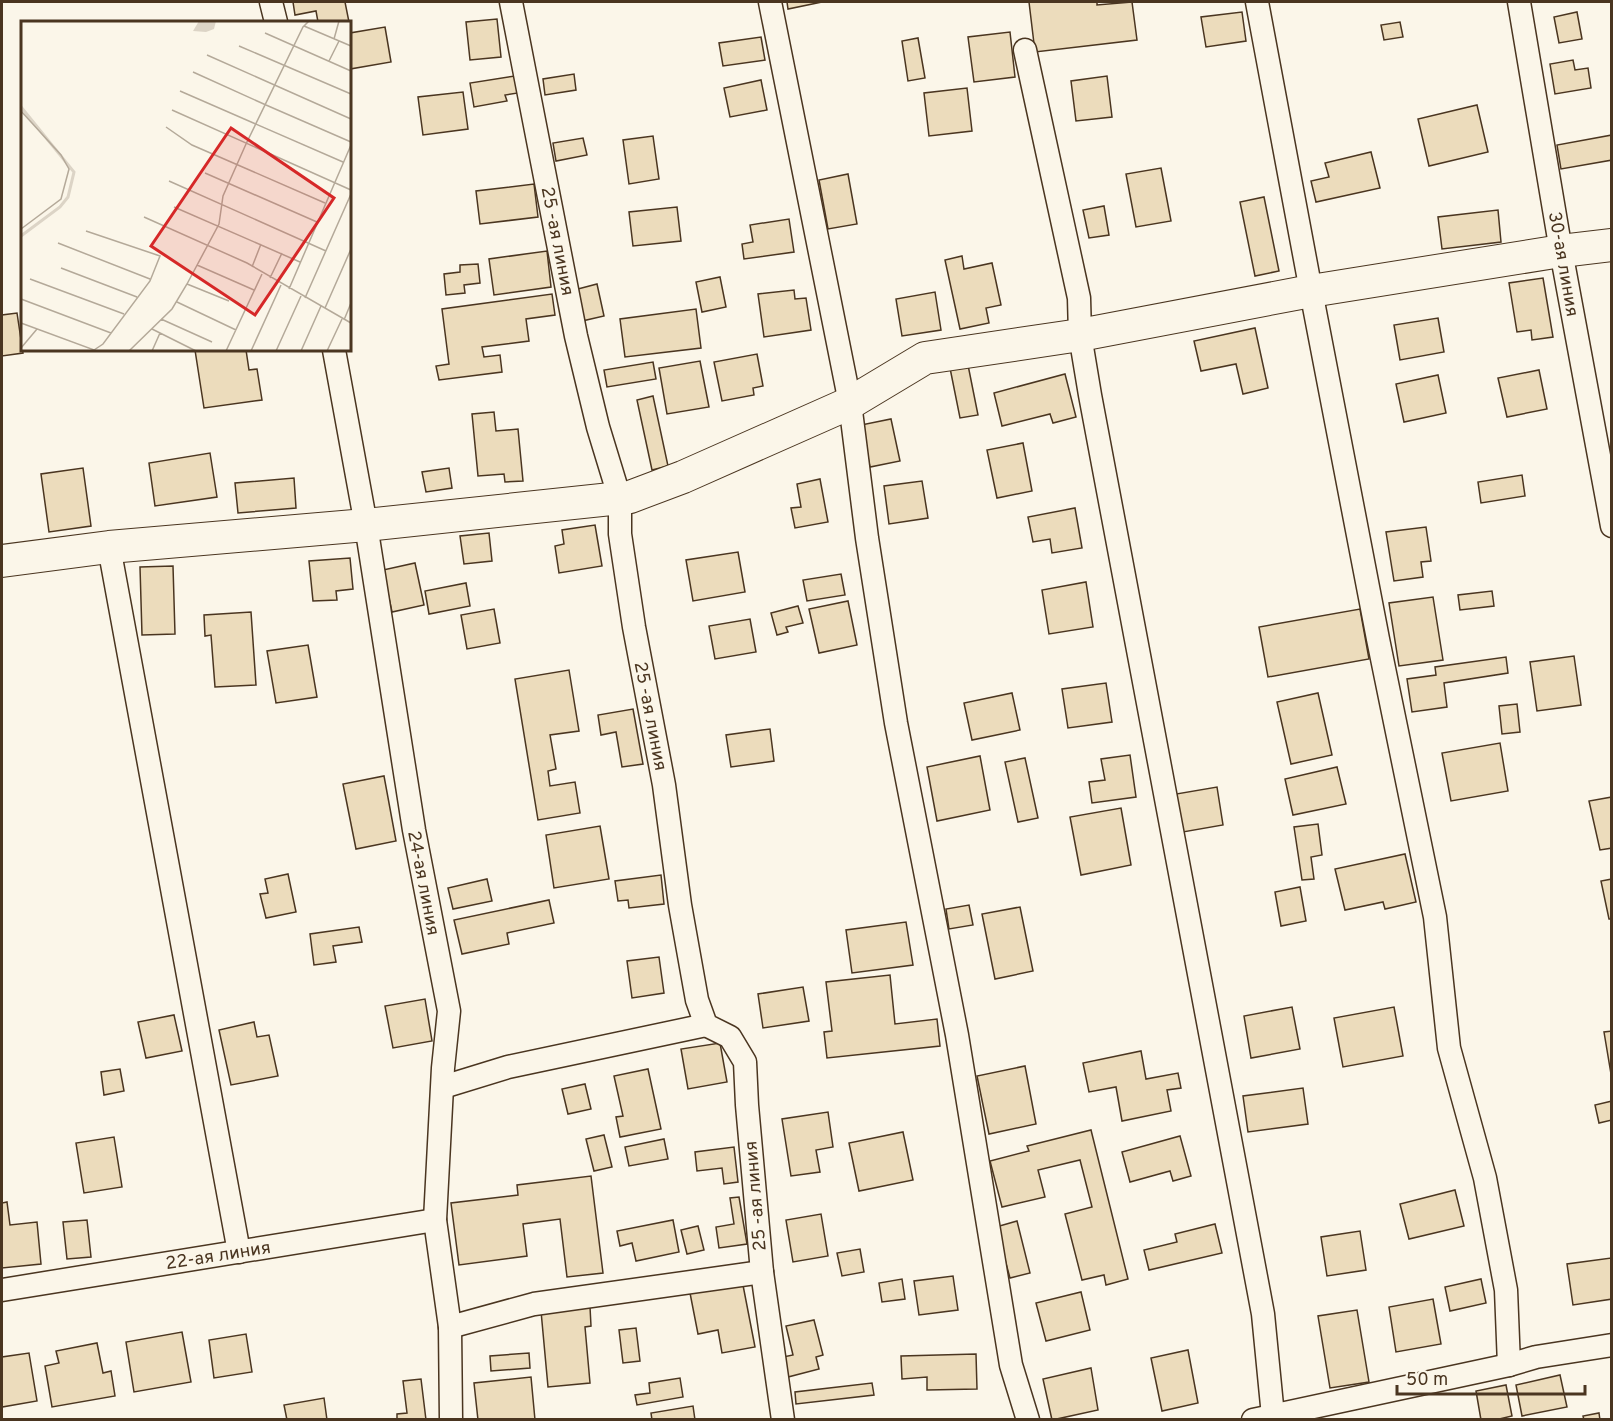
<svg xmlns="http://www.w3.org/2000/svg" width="1613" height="1421" viewBox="0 0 1613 1421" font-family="Overpass,sans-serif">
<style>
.building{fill:#ecdcbc;stroke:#4a3520;stroke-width:1.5}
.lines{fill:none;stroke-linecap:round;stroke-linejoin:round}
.street-casing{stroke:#4a3520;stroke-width:25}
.secondary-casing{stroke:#4a3520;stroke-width:34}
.street{stroke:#fbf6e9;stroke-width:22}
.secondary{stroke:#fbf6e9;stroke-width:32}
.labels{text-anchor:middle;stroke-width:4.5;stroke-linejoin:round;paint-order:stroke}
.street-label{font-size:18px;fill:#4a3520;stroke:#fbf6e9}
.inset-river{fill:none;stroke:#dcd4c6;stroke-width:3}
.inset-road{fill:none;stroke:#b4a999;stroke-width:1.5}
.view{fill:#d62828;fill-opacity:0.15;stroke:#d62828;stroke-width:3}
.inset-edge{fill:none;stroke:#4a3520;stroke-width:3}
</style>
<rect width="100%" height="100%" fill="#fbf6e9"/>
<g class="building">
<path d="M293,2H345L349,22H318L316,11L295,15Z"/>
<path d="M787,2H822L788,9Z"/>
<path d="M1029,2H1097V5L1132,2L1137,40L1035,52Z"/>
<path d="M1242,12L1246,41L1206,47L1201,17Z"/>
<path d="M1577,12L1582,39L1559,43L1554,17Z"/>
<path d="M497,19L501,57L470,60L466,22Z"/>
<path d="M1400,22L1403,37L1384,40L1381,25Z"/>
<path d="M385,27L391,62L350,69V33Z"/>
<path d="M1010,32L1015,77L974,82L968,37Z"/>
<path d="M761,37L765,60L723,66L719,43Z"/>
<path d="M918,38L925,78L908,81L902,41Z"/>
<path d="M1573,60L1575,70L1588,68L1591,88L1555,94L1550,64Z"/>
<path d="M574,74L576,90L545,95L543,79Z"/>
<path d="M515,76L518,93L505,95L507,101L474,107L470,83Z"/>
<path d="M1107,76L1112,117L1076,121L1071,81Z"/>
<path d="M761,80L767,110L730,117L724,88Z"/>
<path d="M967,88L972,131L929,136L924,93Z"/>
<path d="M463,92L468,129L423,135L418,97Z"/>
<path d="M1477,105L1488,152L1429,166L1418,119Z"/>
<path d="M1612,135V160L1561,169L1557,145Z"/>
<path d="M653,136L659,179L629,184L623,140Z"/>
<path d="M583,138L587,155L556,161L553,143Z"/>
<path d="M1371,152L1380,188L1316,202L1311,181L1329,177L1325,163Z"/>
<path d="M1161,168L1171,221L1136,227L1126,174Z"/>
<path d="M848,174L857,224L828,229L819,180Z"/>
<path d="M534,184L538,217L480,224L476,191Z"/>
<path d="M1264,197L1279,271L1255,276L1240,202Z"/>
<path d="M1104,206L1109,235L1089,238L1083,210Z"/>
<path d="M677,207L681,241L633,246L629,212Z"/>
<path d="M1498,210L1501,242L1442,249L1438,217Z"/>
<path d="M789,219L794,252L744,259L742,244L753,242L750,225Z"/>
<path d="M547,251L551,287L494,295L489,259Z"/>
<path d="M962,256L964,269L992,263L1001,305L986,308L989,323L960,329L945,260Z"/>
<path d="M478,264L480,283L464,285L465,293L446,295L444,274L460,272V265Z"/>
<path d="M720,277L726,307L702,312L696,282Z"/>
<path d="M1543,278L1553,337L1532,340L1531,330L1517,332L1509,283Z"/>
<path d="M597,284L604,316L582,321L574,290Z"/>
<path d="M794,290L795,299L806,298L811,330L764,337L758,294Z"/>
<path d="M935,292L941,330L902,336L896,299Z"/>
<path d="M552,294L555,315L526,319L529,341L482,347L484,357L500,355L502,372L439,380L436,366L449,364L442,309Z"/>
<path d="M696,309L701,348L625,357L620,319Z"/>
<path d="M17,313L23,353L2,356V315Z"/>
<path d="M1438,318L1444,352L1400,360L1394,325Z"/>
<path d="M1255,328L1268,388L1243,394L1236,364L1201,371L1194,341Z"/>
<path d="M195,350H246L249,370L257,369L262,400L204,408Z"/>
<path d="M757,354L763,386L753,388L754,395L722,401L714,362Z"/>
<path d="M700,361L709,407L667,414L659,368Z"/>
<path d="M653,362L656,379L607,387L604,370Z"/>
<path d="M968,365L978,415L960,418L950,368Z"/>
<path d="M1539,370L1547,409L1507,417L1498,378Z"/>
<path d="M1065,374L1076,417L1053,423L1050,414L1002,426L994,393Z"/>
<path d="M1438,375L1446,413L1404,422L1396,384Z"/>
<path d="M653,396L668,466L652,470L637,400Z"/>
<path d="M494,412L496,431L518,429L523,481L505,482L504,474L478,476L472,414Z"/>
<path d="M891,419L900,461L870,467L861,425Z"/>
<path d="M1023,443L1032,491L997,498L987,450Z"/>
<path d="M210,453L217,497L155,506L149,463Z"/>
<path d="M83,468L91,526L49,532L41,474Z"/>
<path d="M449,468L452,488L426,492L422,472Z"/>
<path d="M1522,475L1525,496L1481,503L1478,482Z"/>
<path d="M294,478L296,508L238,513L235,483Z"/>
<path d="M820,479L828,522L795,528L791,508L801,507L797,484Z"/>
<path d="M922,481L928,518L889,524L884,486Z"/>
<path d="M1075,508L1082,548L1052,553L1050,539L1033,542L1028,517Z"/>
<path d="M595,525L602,566L559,573L555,546L564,544L562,530Z"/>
<path d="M1426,527L1431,561L1421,562L1423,577L1394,581L1386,532Z"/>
<path d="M489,533L492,561L464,564L460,536Z"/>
<path d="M738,552L745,592L693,601L686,560Z"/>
<path d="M350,558L353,589L336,591L337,600L313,601L309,561Z"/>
<path d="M415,563L424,605L392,612L383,570Z"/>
<path d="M173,566L175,634L142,635L140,567Z"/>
<path d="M841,574L845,595L807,601L803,580Z"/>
<path d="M1086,582L1093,627L1049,634L1042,590Z"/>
<path d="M466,583L470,606L429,614L425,591Z"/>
<path d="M1492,591L1494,606L1460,610L1458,595Z"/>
<path d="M1433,597L1443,660L1399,666L1389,603Z"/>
<path d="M848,601L857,645L819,653L809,609Z"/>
<path d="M798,606L803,623L786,627L788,632L777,635L771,613Z"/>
<path d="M494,609L500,643L467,649L461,615Z"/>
<path d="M1360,609L1369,659L1268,677L1259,627Z"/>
<path d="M251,612L256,685L215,687L211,635L205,636L204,615Z"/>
<path d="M750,619L756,652L715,659L709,626Z"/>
<path d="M308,645L317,697L276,703L267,651Z"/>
<path d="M1574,656L1581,705L1537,711L1530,662Z"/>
<path d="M1506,657L1508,673L1444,683L1447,707L1412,712L1407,679L1436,675L1435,667Z"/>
<path d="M569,670L579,731L550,735L556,769L548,771L550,786L575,782L580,813L538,820L515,679Z"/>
<path d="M1106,683L1112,722L1068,728L1062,689Z"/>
<path d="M1012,693L1020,730L972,740L964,703Z"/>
<path d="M1318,693L1332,755L1291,764L1277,702Z"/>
<path d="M1517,704L1520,732L1502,734L1499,706Z"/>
<path d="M633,709L643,764L622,767L616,732L601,735L598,715Z"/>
<path d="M770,729L774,761L731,767L726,735Z"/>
<path d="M1500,743L1508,791L1451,801L1442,753Z"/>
<path d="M1130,755L1136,797L1092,803L1089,782L1105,780L1101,759Z"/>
<path d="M980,756L990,810L937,821L927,767Z"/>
<path d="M1025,758L1038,818L1018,822L1005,762Z"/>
<path d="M1337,767L1346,804L1293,815L1285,779Z"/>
<path d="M384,776L396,841L356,849L343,784Z"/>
<path d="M1217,787L1223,825L1183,832L1176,794Z"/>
<path d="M1612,797V848L1600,850L1589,801Z"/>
<path d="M1121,808L1131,865L1081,875L1070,817Z"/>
<path d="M1318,824L1322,855L1311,857L1314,879L1302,880L1294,827Z"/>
<path d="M600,826L609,879L554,888L546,835Z"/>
<path d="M1405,854L1416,902L1385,909L1383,902L1345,910L1335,869Z"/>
<path d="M288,874L296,912L266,918L260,894L268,893L265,879Z"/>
<path d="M661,875L664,904L629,908L628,900L618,901L615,881Z"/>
<path d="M487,879L492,901L453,909L448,888Z"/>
<path d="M1612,879V919H1609L1601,881Z"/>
<path d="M1300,887L1306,921L1281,926L1275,892Z"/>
<path d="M549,900L554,923L507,933L509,944L462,954L454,920Z"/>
<path d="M969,905L973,925L949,929L946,909Z"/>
<path d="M1020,907L1033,971L995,979L982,914Z"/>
<path d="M906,922L913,965L852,973L846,930Z"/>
<path d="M359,927L362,942L333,946L336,962L314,965L310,934Z"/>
<path d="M659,957L664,993L632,998L627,961Z"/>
<path d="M890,975L895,1024L937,1019L940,1046L827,1058L824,1032L832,1031L826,982Z"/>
<path d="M803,987L809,1021L763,1028L758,994Z"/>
<path d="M425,999L432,1041L393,1048L385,1006Z"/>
<path d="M1292,1007L1300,1049L1251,1058L1244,1016Z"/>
<path d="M1394,1007L1403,1056L1343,1067L1334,1018Z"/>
<path d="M174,1015L182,1051L146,1058L138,1022Z"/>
<path d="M254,1022L257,1037L269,1035L278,1076L231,1085L219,1030Z"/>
<path d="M1612,1031V1074H1611L1604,1032Z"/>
<path d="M720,1043L727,1082L688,1089L681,1049Z"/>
<path d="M1141,1051L1146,1079L1178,1073L1181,1088L1167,1090L1171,1111L1122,1121L1116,1087L1089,1092L1083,1063Z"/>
<path d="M1025,1066L1036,1124L989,1134L977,1076Z"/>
<path d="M120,1069L124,1091L104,1095L101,1072Z"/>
<path d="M648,1069L661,1129L620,1137L616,1117L623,1116L614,1076Z"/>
<path d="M585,1084L591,1109L568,1114L562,1089Z"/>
<path d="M1303,1088L1308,1124L1248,1132L1243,1096Z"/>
<path d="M1612,1101V1120L1599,1123L1595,1105Z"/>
<path d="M828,1112L833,1147L816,1150L820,1172L791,1176L782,1119Z"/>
<path d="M1091,1130L1128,1279L1106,1285L1104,1275L1082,1280L1065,1214L1092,1207L1080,1160L1038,1170L1045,1197L1002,1207L990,1161L1029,1151L1027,1146Z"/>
<path d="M903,1132L913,1180L859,1191L849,1143Z"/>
<path d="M604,1135L612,1167L594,1171L586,1139Z"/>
<path d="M1180,1136L1191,1176L1173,1181L1170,1171L1130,1182L1122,1152Z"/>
<path d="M114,1137L122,1187L84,1193L76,1143Z"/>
<path d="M664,1139L668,1159L629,1166L625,1147Z"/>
<path d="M734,1147L738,1182L724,1184L722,1168L697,1171L695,1152Z"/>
<path d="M591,1176L603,1273L567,1277L560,1219L523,1224L527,1256L459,1265L451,1203L518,1195L517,1185Z"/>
<path d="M1455,1190L1464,1226L1409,1239L1400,1204Z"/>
<path d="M739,1197L747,1244L719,1248L716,1227L734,1224L730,1198Z"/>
<path d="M7,1202L10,1225L37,1222L41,1264L2,1268V1203Z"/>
<path d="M821,1214L828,1256L793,1262L786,1220Z"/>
<path d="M87,1220L91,1257L67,1259L63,1222Z"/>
<path d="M673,1220L679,1252L636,1261L632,1243L620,1246L617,1231Z"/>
<path d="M1017,1221L1030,1273L1010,1278L996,1227Z"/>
<path d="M1215,1224L1222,1253L1149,1270L1144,1250L1177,1242L1175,1234Z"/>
<path d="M698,1226L704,1250L687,1254L681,1230Z"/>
<path d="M1360,1231L1366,1270L1327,1276L1321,1237Z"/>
<path d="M860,1249L864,1272L842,1276L837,1253Z"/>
<path d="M1611,1258L1612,1299L1573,1305L1567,1264Z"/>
<path d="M953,1276L958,1310L919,1315L914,1281Z"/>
<path d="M902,1279L905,1299L882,1302L879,1283Z"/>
<path d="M1481,1279L1486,1303L1450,1311L1445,1287Z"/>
<path d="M742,1280L755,1347L722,1353L718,1330L698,1334L690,1293Z"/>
<path d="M1081,1292L1090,1330L1046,1341L1036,1303Z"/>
<path d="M1433,1299L1441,1344L1396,1352L1389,1307Z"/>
<path d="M590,1307L591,1326L585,1327L590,1383L548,1387L541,1311Z"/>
<path d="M1357,1310L1369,1382L1330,1388L1318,1316Z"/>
<path d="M814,1320L823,1355L816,1357L819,1369L788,1377L783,1357L793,1355L786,1326Z"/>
<path d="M636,1328L640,1361L623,1363L619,1330Z"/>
<path d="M182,1332L191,1382L134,1392L126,1342Z"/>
<path d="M246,1334L252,1372L214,1378L209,1340Z"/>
<path d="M97,1343L103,1373L111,1371L115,1396L52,1407L45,1366L59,1363L56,1351Z"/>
<path d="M1188,1350L1198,1403L1162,1411L1151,1358Z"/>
<path d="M29,1353L37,1401L2,1407V1357Z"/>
<path d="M529,1353L530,1368L491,1371L490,1356Z"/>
<path d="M976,1354L977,1389L927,1390V1377L902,1379L901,1356Z"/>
<path d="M1091,1368L1098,1410L1052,1420L1043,1379Z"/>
<path d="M1560,1375L1567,1407L1522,1416L1516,1385Z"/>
<path d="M531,1377L535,1420H478L474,1383Z"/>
<path d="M680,1378L683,1397L637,1405L635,1395L650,1393L649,1383Z"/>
<path d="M421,1379L426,1420H397V1414L407,1413L403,1381Z"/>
<path d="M872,1383L874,1395L796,1404L795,1392Z"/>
<path d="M1506,1385L1512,1416L1495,1420H1481L1476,1391Z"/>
<path d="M324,1398L327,1420H287L284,1405Z"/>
<path d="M693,1406L695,1420H652L651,1413Z"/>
<path d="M1599,1413L1600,1420H1584L1583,1416Z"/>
</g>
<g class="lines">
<g class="street-casing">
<g id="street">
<path d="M271,2L276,22"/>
<path d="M511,2L576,336L598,427L620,499V534L634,627L664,785L680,905L697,1000L706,1025L730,1037L745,1062L747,1105L762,1272L783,1420"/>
<path d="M770,2L850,403L867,538L896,723L957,1035L1011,1365L1028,1420"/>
<path d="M1257,2L1311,291L1378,639L1435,917L1449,1048L1485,1178L1506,1290L1509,1365"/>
<path d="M1519,2L1561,251L1612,526"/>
<path d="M1025,50L1079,298L1080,335L1090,395L1263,1314L1273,1416"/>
<path d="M334,350L366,525L414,830L449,1011L443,1068L435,1220L450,1327L451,1420"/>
<path d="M109,547L239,1252"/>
<path d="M443,1087L508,1067L706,1025"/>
<path d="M2,1290L435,1220"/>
<path d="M450,1327L534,1304L762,1272"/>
<path d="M1253,1420L1509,1365L1536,1357L1612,1345"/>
</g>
</g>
<g class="secondary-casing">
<path id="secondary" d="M2,561L109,547L366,525L630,497L683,477L850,403L925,358L1080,335L1311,291L1561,251L1612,245"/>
</g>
<use href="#street" class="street"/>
<use href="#secondary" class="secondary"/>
</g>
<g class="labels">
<g class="street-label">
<text transform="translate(558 241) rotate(79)" y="6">25 -ая линия</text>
<text transform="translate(1564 264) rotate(80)" y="6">30-ая линия</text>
<text transform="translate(651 716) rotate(79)" y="6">25 -ая линия</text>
<text transform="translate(424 883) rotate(79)" y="6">24-ая линия</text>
<text transform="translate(755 1196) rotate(-95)" y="6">25 -ая линия</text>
<text transform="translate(218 1255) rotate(-9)" y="6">22-ая линия</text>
</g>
</g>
<g transform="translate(21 21)">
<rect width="330" height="330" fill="#fbf6e9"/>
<path d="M178,0H195L193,8L185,11L172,10Z" fill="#dcd4c6"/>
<path class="inset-river" d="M0,86L53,151L47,176L39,186L0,215"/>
<path class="inset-road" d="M283,5L330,25M244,12L330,50M313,18L318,0M218,25L330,73M186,34L330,98M308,40L318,20M172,51L245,84M159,70L322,141M245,84L330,121M151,89L330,169M0,90L40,134L48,148L40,178L0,208M145,106L171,124L304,182M184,152L296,201M148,160L305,230M153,186L279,241M123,196L226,242L330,302M37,222L129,258M176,244L233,269M231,246L240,223M40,247L116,276M249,257L261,232M9,258L103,293M166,263L208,280M268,268L330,124M284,277L330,173M0,278L90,312M156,281L215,309M304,287L330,228M140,298L191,321M323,299L330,282M0,302L73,329L82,323L129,260L139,235L65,210M131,308L175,330M0,327L16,308M108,330L151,288L166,263L198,203L202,175L225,123L282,6L288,0M131,330L139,312M205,330L241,253M230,330L260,264M255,330L280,275M280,330L300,285M306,330L321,298"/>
<path class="view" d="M210,107L313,177L234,294L130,225Z"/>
<rect width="330" height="330" class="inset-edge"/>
</g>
<rect width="1613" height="1421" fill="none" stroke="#4a3520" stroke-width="6"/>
<path d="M1397 1385v9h188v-9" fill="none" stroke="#4a3520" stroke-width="3"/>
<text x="1406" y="1385" font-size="18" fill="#4a3520" stroke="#fbf6e9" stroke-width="4.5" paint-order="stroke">50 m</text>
</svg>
